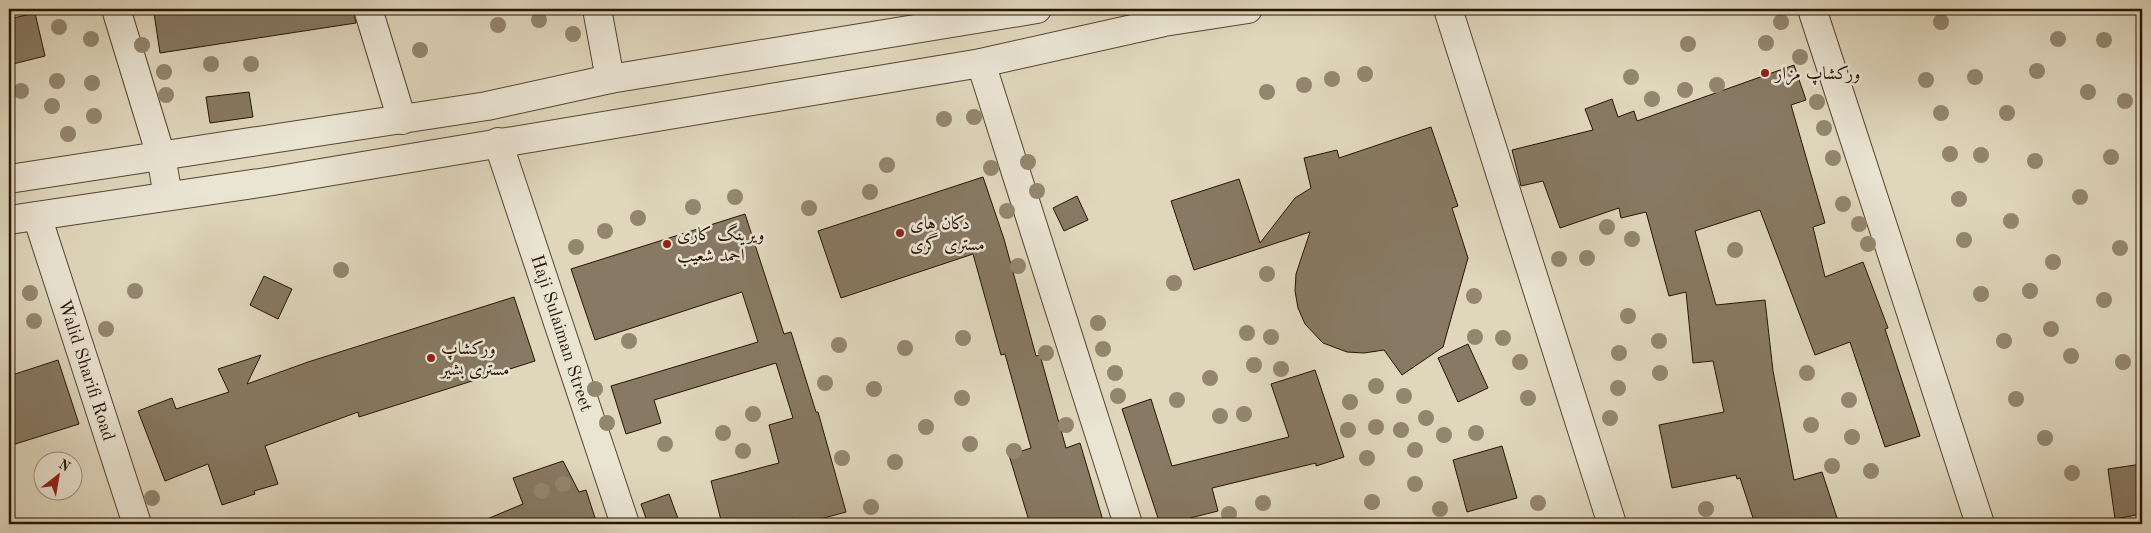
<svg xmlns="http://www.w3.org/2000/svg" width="2151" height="533" viewBox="0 0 2151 533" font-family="'Old Standard TT',Amiri,serif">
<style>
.building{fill:#877963;stroke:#271502}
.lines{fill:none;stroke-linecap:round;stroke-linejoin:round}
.minor-casing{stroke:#554530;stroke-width:30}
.tertiary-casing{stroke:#554530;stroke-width:30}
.minor{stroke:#eae4d3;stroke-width:28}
.tertiary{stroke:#eae4d3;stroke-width:28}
.tree{fill:#93866f}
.poi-dot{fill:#8f2418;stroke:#eae4d3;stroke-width:2}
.labels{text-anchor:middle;stroke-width:5;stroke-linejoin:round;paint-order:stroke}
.poi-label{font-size:18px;fill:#271502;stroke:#eae4d3;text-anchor:start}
.street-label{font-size:18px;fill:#271502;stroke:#eae4d3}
</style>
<rect width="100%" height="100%" fill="#dfd6bc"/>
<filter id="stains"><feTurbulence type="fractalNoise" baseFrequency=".004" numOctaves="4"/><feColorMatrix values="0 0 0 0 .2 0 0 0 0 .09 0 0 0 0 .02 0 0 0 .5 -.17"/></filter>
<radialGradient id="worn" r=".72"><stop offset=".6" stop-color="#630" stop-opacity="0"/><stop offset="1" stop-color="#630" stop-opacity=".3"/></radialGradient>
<g class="building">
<path d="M181,9H353L356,23L160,53L154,13Z"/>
<path d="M35,13L45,56L9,65V19Z"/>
<path d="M1794,65L1806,100L1791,105L1825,223L1813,227L1825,277L1863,262L1888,328L1885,329L1920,436L1885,447L1850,342L1815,355L1760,210L1695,231L1716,305L1765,300L1773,371L1794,480L1822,472L1839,524H1755L1740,478L1737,479L1736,475L1672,488L1659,425L1724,412L1713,361L1693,363L1686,292L1669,296L1646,212L1621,218L1619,208L1560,228L1543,181L1521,186L1512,150L1593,130L1585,109L1612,99L1618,117L1634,111L1637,121Z"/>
<path d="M249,92L253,117L210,123L206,97Z"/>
<path d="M1431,127L1458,206L1452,208L1468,258L1443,347L1402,375L1384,350L1364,353L1347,352L1323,343L1305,324L1298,308L1295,291L1296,274L1310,232L1194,270L1171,201L1239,179L1260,243L1295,198L1311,188L1304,158L1337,150L1339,158Z"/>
<path d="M983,177L1004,239L1036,356L1040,355L1066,448L1080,443L1104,524H1030L1009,455L1031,448L1005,354L1001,355L973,254L841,298L818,231Z"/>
<path d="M1077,196L1088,220L1064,231L1053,208Z"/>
<path d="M745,214L784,334L791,332L816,412H818L846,512L802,524H795L793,518L772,524H722L711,481L779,463L769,425L793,418L776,363L654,400L661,423L626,434L611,386L758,342L742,292L595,340L571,269Z"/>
<path d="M264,276L292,289L278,319L250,305Z"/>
<path d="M514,297L535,361L359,417L358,412L265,446L278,484L254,491L255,494L222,505L208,464L165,481L138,411L172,398L176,409L229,392L218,369L261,355L247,384L308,362Z"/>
<path d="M1468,344L1488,388L1458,402L1438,358Z"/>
<path d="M58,360L79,424L9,446V376Z"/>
<path d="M1315,370L1344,457L1316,466V463L1212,488L1218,511L1190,518L1192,524H1160L1122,409L1151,399L1172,466L1289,437L1271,384Z"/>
<path d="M1502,446L1517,498L1467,512L1453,460Z"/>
<path d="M563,461L579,492L586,490L597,524H475L523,504L513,478Z"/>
<path d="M2142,464V514L2115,519L2108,469Z"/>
<path d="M669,494L680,524H648L641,504Z"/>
</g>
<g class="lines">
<g class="minor-casing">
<g id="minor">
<path d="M116,9L161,156L168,196"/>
<path d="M368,9L402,120"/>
<path d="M597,9L610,79"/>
<path d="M1448,9L1612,524"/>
<path d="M1812,9L1980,524"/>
<path d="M981,63L1128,524"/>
<path d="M498,142L625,524"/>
<path d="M37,216L137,524"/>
</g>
</g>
<g class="tertiary-casing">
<g id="tertiary">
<path d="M9,179L487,106L610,79L1037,9"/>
<path d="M9,220L273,181L981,63L1164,22L1248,9"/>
</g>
</g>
<use href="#minor" class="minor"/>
<use href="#tertiary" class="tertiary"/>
</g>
<g class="tree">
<circle cx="539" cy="20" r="8"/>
<circle cx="1781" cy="22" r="8"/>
<circle cx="1941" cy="22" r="8"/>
<circle cx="498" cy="25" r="8"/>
<circle cx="59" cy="27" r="8"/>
<circle cx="573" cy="34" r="8"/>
<circle cx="91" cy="39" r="8"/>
<circle cx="2058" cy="39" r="8"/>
<circle cx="2104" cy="40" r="8"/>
<circle cx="1766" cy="43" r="8"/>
<circle cx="1688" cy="44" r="8"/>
<circle cx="142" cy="45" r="8"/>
<circle cx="420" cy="50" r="8"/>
<circle cx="1800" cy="57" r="8"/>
<circle cx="211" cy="64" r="8"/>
<circle cx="251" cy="64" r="8"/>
<circle cx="2037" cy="71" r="8"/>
<circle cx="164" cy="72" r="8"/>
<circle cx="1365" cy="74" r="8"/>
<circle cx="1631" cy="77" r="8"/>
<circle cx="1975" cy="77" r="8"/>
<circle cx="1332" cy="79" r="8"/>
<circle cx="1926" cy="80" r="8"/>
<circle cx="57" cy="81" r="8"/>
<circle cx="92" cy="83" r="8"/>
<circle cx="1304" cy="85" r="8"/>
<circle cx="1717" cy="85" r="8"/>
<circle cx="1685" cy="90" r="8"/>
<circle cx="21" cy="91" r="8"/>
<circle cx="1267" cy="92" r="8"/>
<circle cx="2088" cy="92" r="8"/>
<circle cx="166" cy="95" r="8"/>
<circle cx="1652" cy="99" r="8"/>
<circle cx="2125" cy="101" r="8"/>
<circle cx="1817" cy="102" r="8"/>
<circle cx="52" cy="106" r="8"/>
<circle cx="1941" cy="113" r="8"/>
<circle cx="2007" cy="113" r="8"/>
<circle cx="94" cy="116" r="8"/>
<circle cx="974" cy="117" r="8"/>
<circle cx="944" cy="119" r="8"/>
<circle cx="1824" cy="128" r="8"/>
<circle cx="68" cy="134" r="8"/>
<circle cx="1950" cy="154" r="8"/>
<circle cx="1981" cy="155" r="8"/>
<circle cx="2111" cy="157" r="8"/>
<circle cx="1833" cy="158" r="8"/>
<circle cx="2035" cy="161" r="8"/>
<circle cx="1028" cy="162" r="8"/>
<circle cx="887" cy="165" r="8"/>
<circle cx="991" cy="168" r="8"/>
<circle cx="1037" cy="191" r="8"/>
<circle cx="870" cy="192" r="8"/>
<circle cx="735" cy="197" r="8"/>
<circle cx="2080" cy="197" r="8"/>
<circle cx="1959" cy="199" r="8"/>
<circle cx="1843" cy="204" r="8"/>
<circle cx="693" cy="207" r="8"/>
<circle cx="809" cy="208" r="8"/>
<circle cx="1007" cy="211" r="8"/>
<circle cx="638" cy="218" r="8"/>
<circle cx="2011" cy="221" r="8"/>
<circle cx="1859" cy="224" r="8"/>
<circle cx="1607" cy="227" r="8"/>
<circle cx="605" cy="231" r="8"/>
<circle cx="1632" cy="239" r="8"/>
<circle cx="1964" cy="240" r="8"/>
<circle cx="1868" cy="244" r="8"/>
<circle cx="576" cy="247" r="8"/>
<circle cx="2120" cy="248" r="8"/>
<circle cx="1735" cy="250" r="8"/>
<circle cx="1587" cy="258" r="8"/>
<circle cx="1559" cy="259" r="8"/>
<circle cx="2053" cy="262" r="8"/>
<circle cx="1018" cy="266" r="8"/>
<circle cx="341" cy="270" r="8"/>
<circle cx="1267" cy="274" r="8"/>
<circle cx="1174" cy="283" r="8"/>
<circle cx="135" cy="291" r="8"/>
<circle cx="2030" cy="291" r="8"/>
<circle cx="30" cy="293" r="8"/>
<circle cx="1981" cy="294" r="8"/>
<circle cx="1474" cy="296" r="8"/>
<circle cx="2104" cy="300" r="8"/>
<circle cx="1628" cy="316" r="8"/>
<circle cx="34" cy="321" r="8"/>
<circle cx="1098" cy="323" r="8"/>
<circle cx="106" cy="329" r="8"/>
<circle cx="2051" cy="329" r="8"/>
<circle cx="1247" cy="333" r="8"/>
<circle cx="1271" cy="337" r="8"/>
<circle cx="1475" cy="337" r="8"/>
<circle cx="963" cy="338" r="8"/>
<circle cx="1503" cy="338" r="8"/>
<circle cx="629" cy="341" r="8"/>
<circle cx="1659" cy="341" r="8"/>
<circle cx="2004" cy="341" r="8"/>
<circle cx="839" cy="345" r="8"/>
<circle cx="905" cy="348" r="8"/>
<circle cx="1103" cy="349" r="8"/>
<circle cx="1046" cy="353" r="8"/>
<circle cx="1619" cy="353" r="8"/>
<circle cx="2071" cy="356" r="8"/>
<circle cx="1520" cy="362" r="8"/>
<circle cx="2123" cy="362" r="8"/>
<circle cx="1254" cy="365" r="8"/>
<circle cx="1281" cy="369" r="8"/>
<circle cx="1115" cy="373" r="8"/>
<circle cx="1660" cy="373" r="8"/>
<circle cx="1807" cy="373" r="8"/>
<circle cx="1210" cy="378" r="8"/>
<circle cx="825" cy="383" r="8"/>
<circle cx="1376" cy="386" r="8"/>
<circle cx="1618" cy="388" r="8"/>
<circle cx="595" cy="389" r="8"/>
<circle cx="874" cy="389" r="8"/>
<circle cx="1118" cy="396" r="8"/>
<circle cx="1404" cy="396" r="8"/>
<circle cx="962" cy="398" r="8"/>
<circle cx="1528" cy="398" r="8"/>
<circle cx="2016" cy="399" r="8"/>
<circle cx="1177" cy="400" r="8"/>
<circle cx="1849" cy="400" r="8"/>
<circle cx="1350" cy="402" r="8"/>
<circle cx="753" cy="414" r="8"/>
<circle cx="1244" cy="414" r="8"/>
<circle cx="1220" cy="416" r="8"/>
<circle cx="1426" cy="418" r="8"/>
<circle cx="1610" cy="418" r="8"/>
<circle cx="607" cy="423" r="8"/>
<circle cx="1066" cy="425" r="8"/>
<circle cx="1811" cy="425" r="8"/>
<circle cx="926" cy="427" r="8"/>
<circle cx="1376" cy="427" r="8"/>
<circle cx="1348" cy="430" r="8"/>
<circle cx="1401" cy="430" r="8"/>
<circle cx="723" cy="433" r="8"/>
<circle cx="1476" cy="433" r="8"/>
<circle cx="1444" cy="435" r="8"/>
<circle cx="1852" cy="437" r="8"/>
<circle cx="2045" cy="438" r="8"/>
<circle cx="665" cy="444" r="8"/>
<circle cx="970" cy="444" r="8"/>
<circle cx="1415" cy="450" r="8"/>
<circle cx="743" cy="451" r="8"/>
<circle cx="1014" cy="451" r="8"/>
<circle cx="842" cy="458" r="8"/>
<circle cx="1367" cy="458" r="8"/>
<circle cx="895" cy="462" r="8"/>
<circle cx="1832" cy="466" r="8"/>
<circle cx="1871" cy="471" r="8"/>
<circle cx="2072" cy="473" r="8"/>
<circle cx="563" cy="484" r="8"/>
<circle cx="1415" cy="484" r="8"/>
<circle cx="542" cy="491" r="8"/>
<circle cx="152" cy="498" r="8"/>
<circle cx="1372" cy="502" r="8"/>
<circle cx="1263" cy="503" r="8"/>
<circle cx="1538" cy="503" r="8"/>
<circle cx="871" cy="507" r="8"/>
<circle cx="1440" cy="509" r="8"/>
<circle cx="1706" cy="509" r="8"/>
<circle cx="1229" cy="514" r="8"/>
</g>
<g class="poi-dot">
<circle cx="1765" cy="73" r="5"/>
<circle cx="900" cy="233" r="5"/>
<circle cx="667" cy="244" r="5"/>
<circle cx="431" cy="358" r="5"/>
</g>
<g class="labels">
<g class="poi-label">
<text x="1775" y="79">ورکشاپ مزار</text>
<text x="910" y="229">دکان های<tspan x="910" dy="21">مستری گری</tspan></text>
<text x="677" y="240">ویرینگ کاری<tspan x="677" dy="21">احمد شعیب</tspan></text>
<text x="441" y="354">ورکشاپ<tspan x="441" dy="21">مستری بشیر</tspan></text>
</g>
<g class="street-label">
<text transform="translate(562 333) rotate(72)" y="6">Haji Sulaiman Street</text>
<text transform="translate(87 370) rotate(72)" y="6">Walid Sharifi Road</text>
</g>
</g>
<rect width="2151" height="533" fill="none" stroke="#dfd6bc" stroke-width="30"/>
<rect x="10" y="10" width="2131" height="513" fill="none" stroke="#271502" stroke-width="2.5"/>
<rect x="15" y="15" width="2121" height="503" fill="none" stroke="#271502"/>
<g transform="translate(58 476) rotate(31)"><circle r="24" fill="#eae4d3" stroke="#9c917f"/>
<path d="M0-4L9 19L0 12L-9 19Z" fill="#8f2418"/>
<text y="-8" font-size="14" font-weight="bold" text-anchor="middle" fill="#271502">N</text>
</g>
<rect width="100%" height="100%" filter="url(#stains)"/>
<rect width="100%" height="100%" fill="url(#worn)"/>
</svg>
